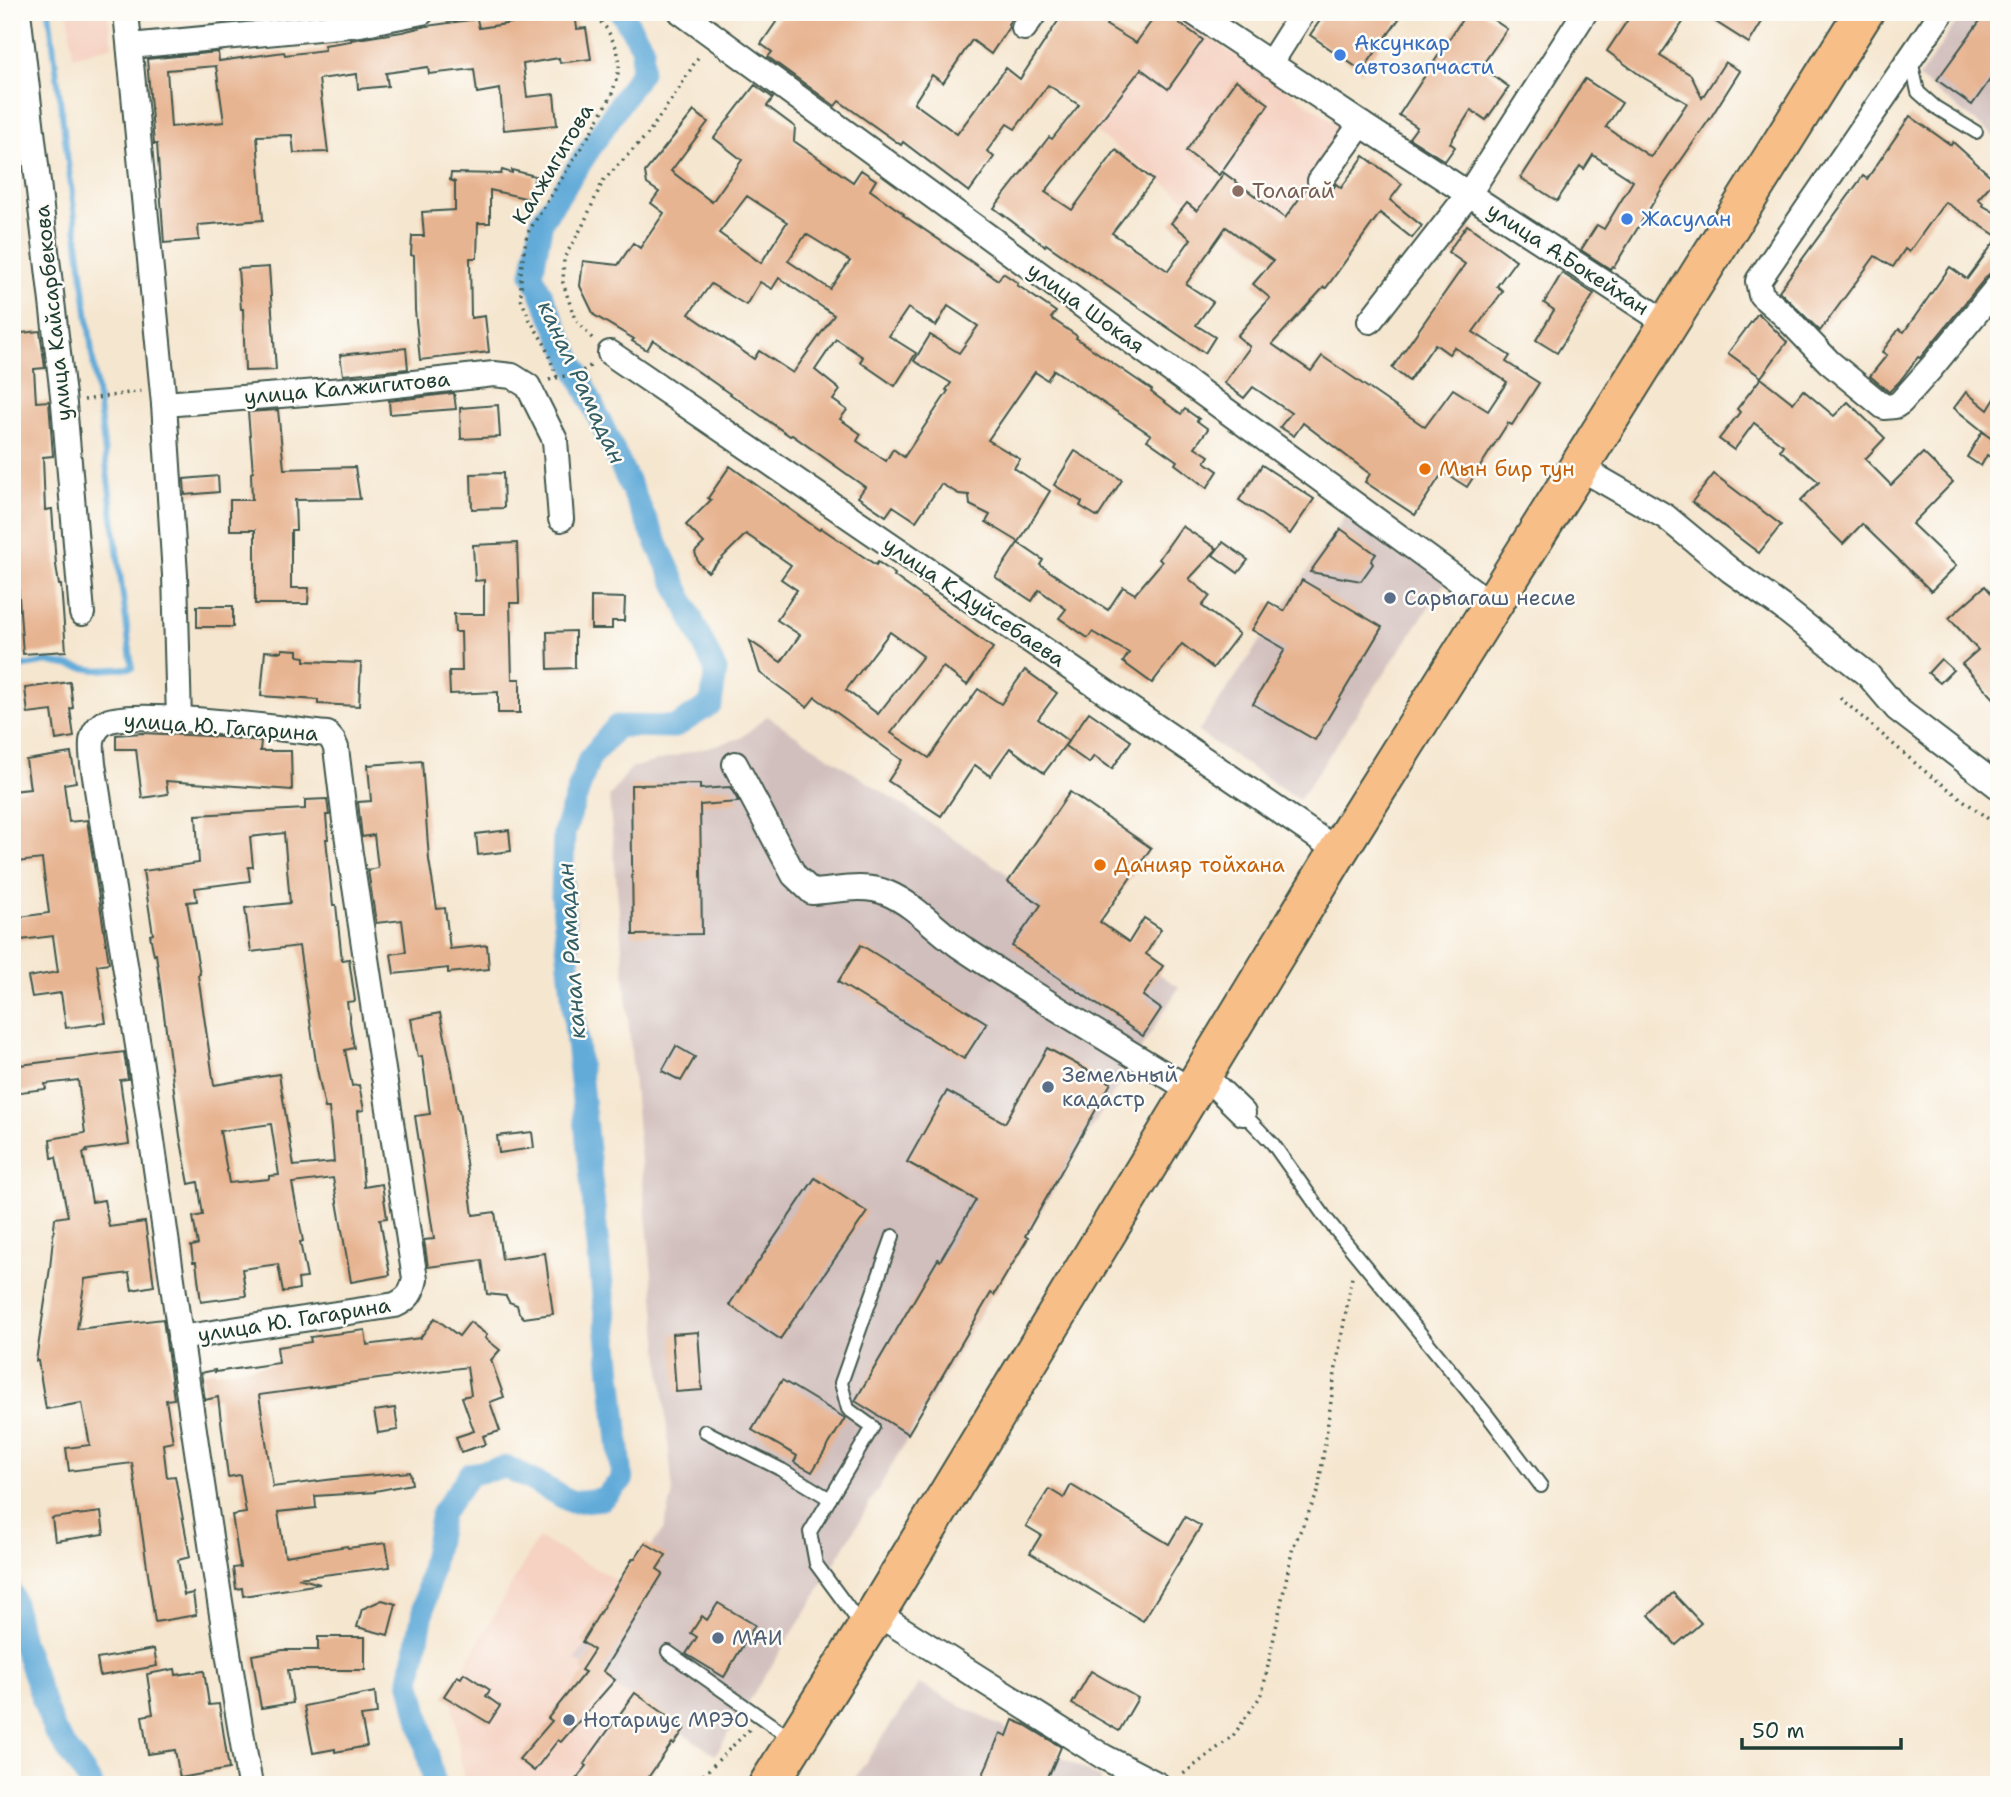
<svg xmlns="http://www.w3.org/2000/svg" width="2011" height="1797" viewBox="0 0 2011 1797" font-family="'Shantell Sans',sans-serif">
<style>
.built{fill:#f5d2c2}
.industrial{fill:#d1bfbd}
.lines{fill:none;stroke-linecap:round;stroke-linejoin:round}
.stream{stroke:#62abd9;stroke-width:6}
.canal{stroke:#62abd9;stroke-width:23}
.building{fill:#e7b491;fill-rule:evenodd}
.service-casing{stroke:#3f564b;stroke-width:16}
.minor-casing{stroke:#3f564b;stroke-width:28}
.trunk-casing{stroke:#3f564b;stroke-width:42}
.path{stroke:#3f564b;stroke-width:3.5;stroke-dasharray:2 5;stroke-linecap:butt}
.service{stroke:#fff;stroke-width:12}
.minor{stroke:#fff;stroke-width:24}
.trunk{stroke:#f7be88;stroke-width:38}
.shop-dot{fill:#3f7fe0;stroke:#fdfcf7;stroke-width:2.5}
.education-dot{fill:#8d6e63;stroke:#fdfcf7;stroke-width:2.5}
.food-dot{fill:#e8710a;stroke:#fdfcf7;stroke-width:2.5}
.service-dot{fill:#5c6f8a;stroke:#fdfcf7;stroke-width:2.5}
.labels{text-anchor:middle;stroke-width:5;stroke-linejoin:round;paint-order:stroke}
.shop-label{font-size:21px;fill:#366cbe;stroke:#fdfcf7;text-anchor:start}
.street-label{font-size:21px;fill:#1f3d34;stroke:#fdfcf7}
.education-label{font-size:21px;fill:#785e54;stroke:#fdfcf7;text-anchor:start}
.food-label{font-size:21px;fill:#c56008;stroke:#fdfcf7;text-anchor:start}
.service-label{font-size:21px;fill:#4e5e75;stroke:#fdfcf7;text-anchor:start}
.water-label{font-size:23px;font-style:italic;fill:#335e66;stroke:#fdfcf7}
</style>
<rect width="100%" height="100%" fill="#fdfcf7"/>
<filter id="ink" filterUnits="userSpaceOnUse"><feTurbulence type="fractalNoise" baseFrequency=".0143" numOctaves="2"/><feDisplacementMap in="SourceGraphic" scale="14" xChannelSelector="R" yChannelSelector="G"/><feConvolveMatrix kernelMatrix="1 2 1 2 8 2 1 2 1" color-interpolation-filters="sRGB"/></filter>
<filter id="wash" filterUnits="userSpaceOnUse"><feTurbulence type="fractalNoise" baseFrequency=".00686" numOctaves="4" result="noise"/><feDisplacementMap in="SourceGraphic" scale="28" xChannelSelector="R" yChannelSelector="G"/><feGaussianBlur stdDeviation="1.57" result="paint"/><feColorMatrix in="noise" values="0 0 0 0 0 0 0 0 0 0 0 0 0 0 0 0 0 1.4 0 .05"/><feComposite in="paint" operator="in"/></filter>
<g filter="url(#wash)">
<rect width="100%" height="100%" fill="#f5e6cf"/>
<g class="built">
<path d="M68,12H108L112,46L73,57Z"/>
<path d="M1157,12H1171L1347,130L1257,252L1078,119Z"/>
<path d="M538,1538L626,1585L659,1717L609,1785H464L451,1690Z"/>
</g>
<g class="industrial">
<path d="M1963,12H1999V140L1919,78Z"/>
<path d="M1352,506L1449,577L1299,800L1198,732Z"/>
<path d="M767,716L1179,987L1029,1230L817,1594L715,1755L575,1660L664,1528L673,1493L637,1121L609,797L631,768L741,738Z"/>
<path d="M919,1684L1101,1778V1785H850Z"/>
</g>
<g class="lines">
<path class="stream" d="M12,668L48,662L96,670L132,668L49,12"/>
<g class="canal">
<path d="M12,1594L22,1642L54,1730L92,1785"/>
<path d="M435,1785L410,1680L442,1513L470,1474L507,1467L572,1502L602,1499L622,1480L562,896L564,833L589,759L617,726L675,727L711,704L716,671L532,274L542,221L641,72L643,48L621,12"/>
</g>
</g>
<g id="blocks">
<g class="building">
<path d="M552,12H575L577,29L586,28L591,59L560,63L559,58L523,64L527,97L554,94L557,125L504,130L500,89L477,93L474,69L429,74L428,67L386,73L388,86L358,89L357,74L319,79L328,152L294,153L292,135L257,136L263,220L198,225L199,240L164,243L157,144H154L147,59L218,52L219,61L284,52L285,55L325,50L324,45L351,41V40L402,32L427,26L477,19L479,28L552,17ZM216,66L224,122L171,127L167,70Z"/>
<path d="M783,12H1017L1008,24L1009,27L991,54L972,40L943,83L932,75L914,103L957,134L1006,68L1020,79L1064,12H1114L1106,25L1136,43L1158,12H1164L1203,40L1168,89L1141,69L1045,192L1072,210L1116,150L1153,180L1112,233L1168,271L1191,239L1171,223L1187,203L1197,211L1224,173L1285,218L1307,188L1312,193L1319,196L1331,192L1336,184L1341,188L1364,156L1402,184L1390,200L1422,226L1412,238L1380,213L1326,288L1324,287L1272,344L1311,371L1322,356L1425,427L1453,389L1488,411L1507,382L1454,347L1449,354L1435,344L1409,381L1392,368L1465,264L1448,252L1467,225L1516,260L1497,286L1503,291L1473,332L1510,356L1506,362L1539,383L1512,425L1508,423L1467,487L1443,472L1415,515L1365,482L1370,474L1303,423L1294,436L1280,427L1291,413L1253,387L1244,398L1224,383L1250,347L1237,336L1270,298L1253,284L1273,261L1226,227L1186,284L1213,302L1196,325L1215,337L1205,353L1046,244L1045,246L994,208L1049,137L1052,139L1079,105L1048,85L1015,129L1007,124L987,151L994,157L969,192L903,142L901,145L839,101L835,106L768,57L772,52L761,44Z"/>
<path d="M1326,12H1404L1362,71L1310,35Z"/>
<path d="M1467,12H1482L1507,29L1481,67L1509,87L1486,120L1471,110L1450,143L1455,147L1445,161L1409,138L1417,127L1399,115Z"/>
<path d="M1633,12H1690L1660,56L1691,75L1702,98L1725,62L1740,71L1711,117L1664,185L1614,267L1612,266L1610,269L1581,250L1597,225L1604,229L1633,181L1593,155L1584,169L1580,166L1557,201L1521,178L1585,79L1622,103L1606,127L1651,157L1687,103L1644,78L1607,51Z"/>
<path d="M1700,12H1768L1749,43Z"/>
<path d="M1985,14L1999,24V67L1972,105L1937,80Z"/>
<path d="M1236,80L1269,104L1219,175L1186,151Z"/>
<path d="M755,85L773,98L767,106L795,127L794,141L853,182L861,170L876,180L870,190L904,214L903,215L998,280L1003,273L1018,283L1017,285L1056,312L1051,318L1077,336L1076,338L1152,390L1151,392L1181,414L1185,409L1199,419L1197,421L1208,429L1195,447L1209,456L1205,462L1218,471L1207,488L1175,464L1177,461L1147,440L1151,435L1054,370L1047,380L1035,372L988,440L1020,459L1014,468L1050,491L1019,542L986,522L990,515L970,505L969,495L959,494L941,484L916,521L893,506L886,516L858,497L865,487L792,435L790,436L653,340L647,350L632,341L634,339L594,315L580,286L583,261L618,265L633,243L640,248L664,213L651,203L659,192L647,184L645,172L694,111L708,122L671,171L712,202L742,160L714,138ZM747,196L787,222L761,263L719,233ZM806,234L850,261L830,289L788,261ZM779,278L834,315L793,373L759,351L754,359L689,314L711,284L746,305L760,282L772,289ZM948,306L978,326L959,353L930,335L914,361L951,383L946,390L948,391L904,457L893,449L886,461L857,441L861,434L840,419L847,410L833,400L840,390L815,370L836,339L863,357L860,362L895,386L916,353L889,336L908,308L936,326Z"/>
<path d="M1910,116L1951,145L1953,142L1995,180L1978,199L1983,203L1982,205L1999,215V270L1993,271L1987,276L1920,358L1918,357L1899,382L1889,392L1870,376L1887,355L1882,352L1899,329L1904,332L1950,267L1967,279L1998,237L1945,202L1909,252L1905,249L1893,267L1875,256L1820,331L1779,291L1863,176L1867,179Z"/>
<path d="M502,170L512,173V170L535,176L529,199L490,190V223H478L477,258H470L471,318L485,316L489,352L420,360L415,310L414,256L411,255L412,236H424L422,212L455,210V182L450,180L451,173L501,174Z"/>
<path d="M269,267L276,370L245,371L243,309H241L238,269Z"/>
<path d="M1562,273L1594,294L1557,353L1536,340L1554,310L1544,303Z"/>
<path d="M1758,313L1787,342L1761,377L1728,353Z"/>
<path d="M40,331L45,368L34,369L36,402L49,401L53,456L43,457L45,510L52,509L56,565L59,585H61L66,651L23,654L15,541L12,542V513H14L12,463V334Z"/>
<path d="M406,348L408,369L343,375L340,355Z"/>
<path d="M1761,378L1793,403L1803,390L1834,416L1848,402L1885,438L1865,459L1891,485L1923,453L1953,482L1912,524L1956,566L1931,591L1862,524L1843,544L1800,501L1819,482L1780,450L1783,445L1754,423L1734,450L1719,439L1740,412L1737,409Z"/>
<path d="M1966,392L1988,410L1999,392V463L1987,455L1981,466L1967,457L1982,432L1995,441L1954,408Z"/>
<path d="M454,393L456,409L390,414L389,401Z"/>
<path d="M498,405L500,437L461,439L460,408Z"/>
<path d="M278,410L284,469L355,467L360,499L295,500L296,530H291V588H309L308,604H255V530H230V500H252L251,473L253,472L248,412Z"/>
<path d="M1075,451L1122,480L1098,517L1080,506L1082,502L1054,485Z"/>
<path d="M1262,465L1314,499L1290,534L1239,500Z"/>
<path d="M730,466L819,530L821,528L876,565L878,562L895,574L894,576L993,648L967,685L943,667L891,733L929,758L978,689L1001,704L1025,670L1057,693L1038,719L1068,741L1044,773L1010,748L990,776L975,765L941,816L888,781L902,760L815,697L807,707L760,673L750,641L781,662L800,635L777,620L797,590L781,579L791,565L746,534L708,572L698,562L695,552L704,543L686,525L711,500L708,498ZM890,632L923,656L878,714L846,690Z"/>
<path d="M503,473L504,508L472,509L471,474Z"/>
<path d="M1714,474L1781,525L1759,553L1692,502Z"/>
<path d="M218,476L219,492L185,495L184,479Z"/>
<path d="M1182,526L1217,549L1189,579L1210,596L1202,606L1239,634L1213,668L1182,644L1152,683L1123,662L1129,653L1092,632L1088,638L1059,618L1066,609L1039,590L1032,601L995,577L1018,543L1043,560L1040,565L1108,610L1123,587L1135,594L1162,562L1159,559Z"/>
<path d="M1341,529L1376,554L1371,561L1373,564L1361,581L1310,572Z"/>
<path d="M1223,542L1248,560L1238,573L1213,555Z"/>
<path d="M517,543L519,600V603H510L512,679H520V713H498V692L450,694L449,671H462L461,632H455L454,614H484V580L475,581L473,545Z"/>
<path d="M1302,580L1382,627L1315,740L1253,704L1285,649L1252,630L1269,602L1284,611Z"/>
<path d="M1985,586L1999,602V704L1962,664L1978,650L1949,618Z"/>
<path d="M591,597L625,598L624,621H612V629H591Z"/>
<rect x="197" y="606" width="36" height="21"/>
<path d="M575,631V668L548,669L547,632Z"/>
<path d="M282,649L298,650V656L305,657V661L361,663L359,706L318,704V700L261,696L265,651L282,652Z"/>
<path d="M1941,659L1953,670L1940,683L1928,673Z"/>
<path d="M70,682L73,708L70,709L74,737L56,740L52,711L28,714L25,688Z"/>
<path d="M1089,712L1131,741L1112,769L1094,756L1089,763L1065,746Z"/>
<path d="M142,733L208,736L261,741L260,751H291L292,790L166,781L168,794L142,798L136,749H116V735Z"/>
<path d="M71,753L76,782L64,784L69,822L87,820L109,963L97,965L106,1023L66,1028L61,993L32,997L28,977L58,972L53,936L12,941V918L49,913L42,859L17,862L12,834V791L30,789L26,760Z"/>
<path d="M422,761L429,860L437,909L445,908L450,949L487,945L489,969L448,973V968L394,974L391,954L406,952L402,920L376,923L368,870L378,868L374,835L362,837L358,802L371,801L368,765Z"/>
<path d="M700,784V789L730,787L739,802L700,805L702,934L633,935L631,785Z"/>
<path d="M1070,792L1151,848L1100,922L1129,942L1144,918L1161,929L1146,954L1163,966L1143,996L1161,1009L1143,1036L1012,946L1041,905L1008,882Z"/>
<path d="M327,799L329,815H326L328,839H326L333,905H336L342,960L349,959L355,1001L347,1002L354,1048L345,1050L352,1086L359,1085L364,1110L358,1111L364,1187L382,1184L387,1218L380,1219L390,1275L351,1282L333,1178L292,1183L303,1241L300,1242L307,1278L298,1279L299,1289L283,1292L278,1264L242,1269L246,1296L201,1302L196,1262H193L191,1246L198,1245L193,1217L203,1215L198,1182L189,1184L180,1136L156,954L154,955L150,935L153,934L143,871L199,863L196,815L305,809V800ZM284,833L290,903L245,908L251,952L299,946L317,1069L325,1108H329L334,1162L294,1166L279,1074L214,1085L198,975L200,974L187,902L197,901L195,888L250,881L248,867H253L250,837ZM271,1124L279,1175L269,1176V1179L229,1183L220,1131Z"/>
<path d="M509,830L511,851L478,855L476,834Z"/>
<path d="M861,945L987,1023L964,1059L838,982Z"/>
<path d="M440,1013L452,1070L458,1110H459L473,1215L495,1212L502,1259L545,1253L553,1314L524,1318L519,1313L517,1305L509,1302L506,1296L487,1294L482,1260L428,1267L424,1240L434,1239L415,1116L430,1114L422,1056L418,1057L411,1019Z"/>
<path d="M676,1046L695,1057L681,1081L662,1071Z"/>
<path d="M1047,1048L1111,1083L1025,1236L1028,1238L994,1295L991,1293L908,1434L855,1401L938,1259L940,1261L976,1200L907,1162L947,1091L1005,1123Z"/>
<path d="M124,1052L128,1079L120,1080L129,1144L86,1150L87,1152L83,1153L92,1202L104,1200L109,1227L145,1222L154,1286L132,1290L129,1273L85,1279L77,1329L163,1319L174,1399L166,1400L173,1442L163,1444L167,1477L175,1476L190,1557L178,1560L184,1595L193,1593L196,1615L155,1622L132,1463L69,1471L66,1448L90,1445L82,1403L46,1409L38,1361H36L50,1268L55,1218L68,1216L56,1157L52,1158L50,1139L85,1133L78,1080L45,1084L46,1089L12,1093V1066Z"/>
<path d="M532,1132L534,1148L499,1153L497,1136Z"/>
<path d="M815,1178L867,1212L780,1339L729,1305Z"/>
<path d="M435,1318L459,1336L470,1322L487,1335L485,1338L500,1350L491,1360L504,1397L490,1402L500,1431L483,1436L486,1444L461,1452L456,1437L474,1431L462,1397L471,1395L467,1367L259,1395L273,1487L342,1478L410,1472L412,1484L375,1491V1492L315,1496L316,1508L278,1512L285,1556L347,1546L348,1548L386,1543L390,1567L298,1578L320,1584L243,1596L242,1588L236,1589L233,1568L240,1567L232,1515L246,1513L240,1475L228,1477L218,1397L205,1400L201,1373L215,1370V1372L279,1363L277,1347L311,1342L310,1337L365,1330L367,1345L420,1338Z"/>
<path d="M698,1332L702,1390L676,1392L672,1334Z"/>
<path d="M782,1380L845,1418L812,1472L794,1462L797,1456L752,1430Z"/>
<path d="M395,1408L398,1430L378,1433L374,1411Z"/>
<path d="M1071,1485L1169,1544L1185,1517L1201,1526L1143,1621L1030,1553L1041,1535L1026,1526L1049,1489L1064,1498Z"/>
<path d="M101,1512L104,1534L55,1541L52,1518Z"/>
<path d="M645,1543L666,1555L657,1569L663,1573L603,1671L615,1680L561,1742L558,1740L534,1771L519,1759L552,1721L548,1718L585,1672L581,1670L594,1650L582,1642L633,1558H635Z"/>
<path d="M1673,1593L1701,1623L1676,1645L1649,1615Z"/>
<path d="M382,1600L396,1604L388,1635L357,1627L362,1609Z"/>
<path d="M718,1603L755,1625L724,1677L686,1654L697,1637L691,1633L702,1616L707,1620Z"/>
<path d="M318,1637H365V1670H288L293,1703L261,1708L252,1655L283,1650H318Z"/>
<path d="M154,1649L157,1666L100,1676L97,1659Z"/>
<path d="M175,1669L176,1675L204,1671L209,1705L219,1704L229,1769L180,1778L175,1750L148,1754L142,1716L153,1714L147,1674Z"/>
<path d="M1091,1671L1138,1698L1119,1731L1072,1704Z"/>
<path d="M464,1673L490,1690L486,1696L500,1706L489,1723L444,1696L457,1676L461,1678Z"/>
<path d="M375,1692L377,1714L361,1716L367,1746L335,1752V1749L313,1753L304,1706Z"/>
<path d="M635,1693L685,1728L674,1744L672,1743L643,1785H571L587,1766L584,1764Z"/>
<path d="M1013,1720L1025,1725L1061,1747L1050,1773L1049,1772L1044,1785H1019L1007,1780L1005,1785H979L1000,1733L1007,1736Z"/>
</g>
</g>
</g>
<g filter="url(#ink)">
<use href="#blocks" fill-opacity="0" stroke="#3f564b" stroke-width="2"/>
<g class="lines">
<g class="service-casing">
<g id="service">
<path d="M1911,60L1918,92L1935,107L1976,132"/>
<path d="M1243,1113L1273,1144L1325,1217L1488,1416L1541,1486"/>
<path d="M705,1431L782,1470L830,1499"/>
<path d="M861,1625L816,1564L810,1532L873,1427L848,1409L841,1383L893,1236"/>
<path d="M668,1652L793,1740"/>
</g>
</g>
<g class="minor-casing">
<g id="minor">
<path d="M18,12L64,404L82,613"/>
<path d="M126,12L164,404L175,575L179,720"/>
<path d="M681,12L1491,604"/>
<path d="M1193,12L1361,124L1668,324"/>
<path d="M1942,12L1758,281L1761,295L1784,315L1829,362L1884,407L1895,406L1901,402L1931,368L1999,285"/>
<path d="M1024,28L1035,12"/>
<path d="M130,46L360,24L422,12"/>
<path d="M1270,64L1303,12"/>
<path d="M1320,181L1361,124"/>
<path d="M1370,321L1468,195L1585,12"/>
<path d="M610,353L1338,851"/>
<path d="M164,404L369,388L494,374L512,376L528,386L555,440L561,519"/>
<path d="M1579,467L1666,517L1730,570L1782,607L1868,675L1897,709L1999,787"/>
<path d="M735,764L794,875L812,892C836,891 863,883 887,893C916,905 938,932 964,949C1039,999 1116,1044 1192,1091"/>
<path d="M1202,1073L1243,1113"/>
<path d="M180,1338L395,1305C408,1299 412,1293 415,1279L345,821L336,748L333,741L327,734C291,730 124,707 102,724C88,735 92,749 93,764C108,860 124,956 139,1052C175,1296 208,1541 250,1785"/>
<path d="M876,1613L1104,1757L1158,1785"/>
</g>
</g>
<g class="trunk-casing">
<path id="trunk" d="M768,1785L876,1613L1338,851L1864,12"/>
</g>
<g class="path">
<path d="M592,338L575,319L563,283L564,258L582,227L603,181L647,135L680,87L700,54"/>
<path d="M557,377L544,343L530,320L521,299V270L527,234L588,137L611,97L617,78L620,63L617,49L607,29L592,12"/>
<path d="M549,380C567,374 576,377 593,364"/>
<path d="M84,400L142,391"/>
<path d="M1840,698L1922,769L1999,827"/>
<path d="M1181,1780L1182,1775L1233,1736L1262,1694L1293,1547L1318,1492L1335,1373L1352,1277"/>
<path d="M693,1785L750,1729"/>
</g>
<use href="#service" class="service"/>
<use href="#minor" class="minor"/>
<use href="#trunk" class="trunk"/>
</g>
</g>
<g class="shop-dot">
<circle cx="1340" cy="55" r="7"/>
<circle cx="1627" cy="219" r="7"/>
</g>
<circle class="education-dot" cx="1238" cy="191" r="7"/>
<g class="food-dot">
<circle cx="1425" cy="469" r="7"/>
<circle cx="1100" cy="865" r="7"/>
</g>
<g class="service-dot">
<circle cx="1390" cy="598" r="7"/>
<circle cx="1048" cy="1087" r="7"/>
<circle cx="718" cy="1638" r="7"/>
<circle cx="569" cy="1720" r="7"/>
</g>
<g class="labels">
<g class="shop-label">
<text x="1354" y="50">Аксункар<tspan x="1354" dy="24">автозапчасти</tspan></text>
<text x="1641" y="226">Жасулан</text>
</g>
<g class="street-label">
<text transform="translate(553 164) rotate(-59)" y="7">Калжигитова</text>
<text transform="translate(1568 259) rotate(33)" y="7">улица А.Бокейхан</text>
<text transform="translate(1086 308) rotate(36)" y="7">улица Шокая</text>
<text transform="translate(53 313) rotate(-96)" y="7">улица Кайсарбекова</text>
<text transform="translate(347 388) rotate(-5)" y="7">улица Калжигитова</text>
<text transform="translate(974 602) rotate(34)" y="7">улица К.Дуйсебаева</text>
<text transform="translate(221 727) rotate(4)" y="7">улица Ю. Гагарина</text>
<text transform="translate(294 1320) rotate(-9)" y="7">улица Ю. Гагарина</text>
</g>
<g class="education-label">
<text x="1252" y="198">Толагай</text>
</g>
<g class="food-label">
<text x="1439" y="476">Мын бир тун</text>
<text x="1114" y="872">Данияр тойхана</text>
</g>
<g class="service-label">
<text x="1404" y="605">Сарыагаш несие</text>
<text x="1062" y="1082">Земельный<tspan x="1062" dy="24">кадастр</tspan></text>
<text x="732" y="1645">МАИ</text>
<text x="583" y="1727">Нотариус МРЭО</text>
</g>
<g class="water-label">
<text transform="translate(582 382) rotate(65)" y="8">канал Рамадан</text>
<text transform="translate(571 951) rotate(-94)" y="8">канал Рамадан</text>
</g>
</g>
<rect width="2011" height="1797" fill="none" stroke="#fdfcf7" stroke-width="42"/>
<path d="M1742 1738v10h159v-10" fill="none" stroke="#1f3d34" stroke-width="3.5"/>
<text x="1752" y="1738" font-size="21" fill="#1f3d34" stroke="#fdfcf7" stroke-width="5" paint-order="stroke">50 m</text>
</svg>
